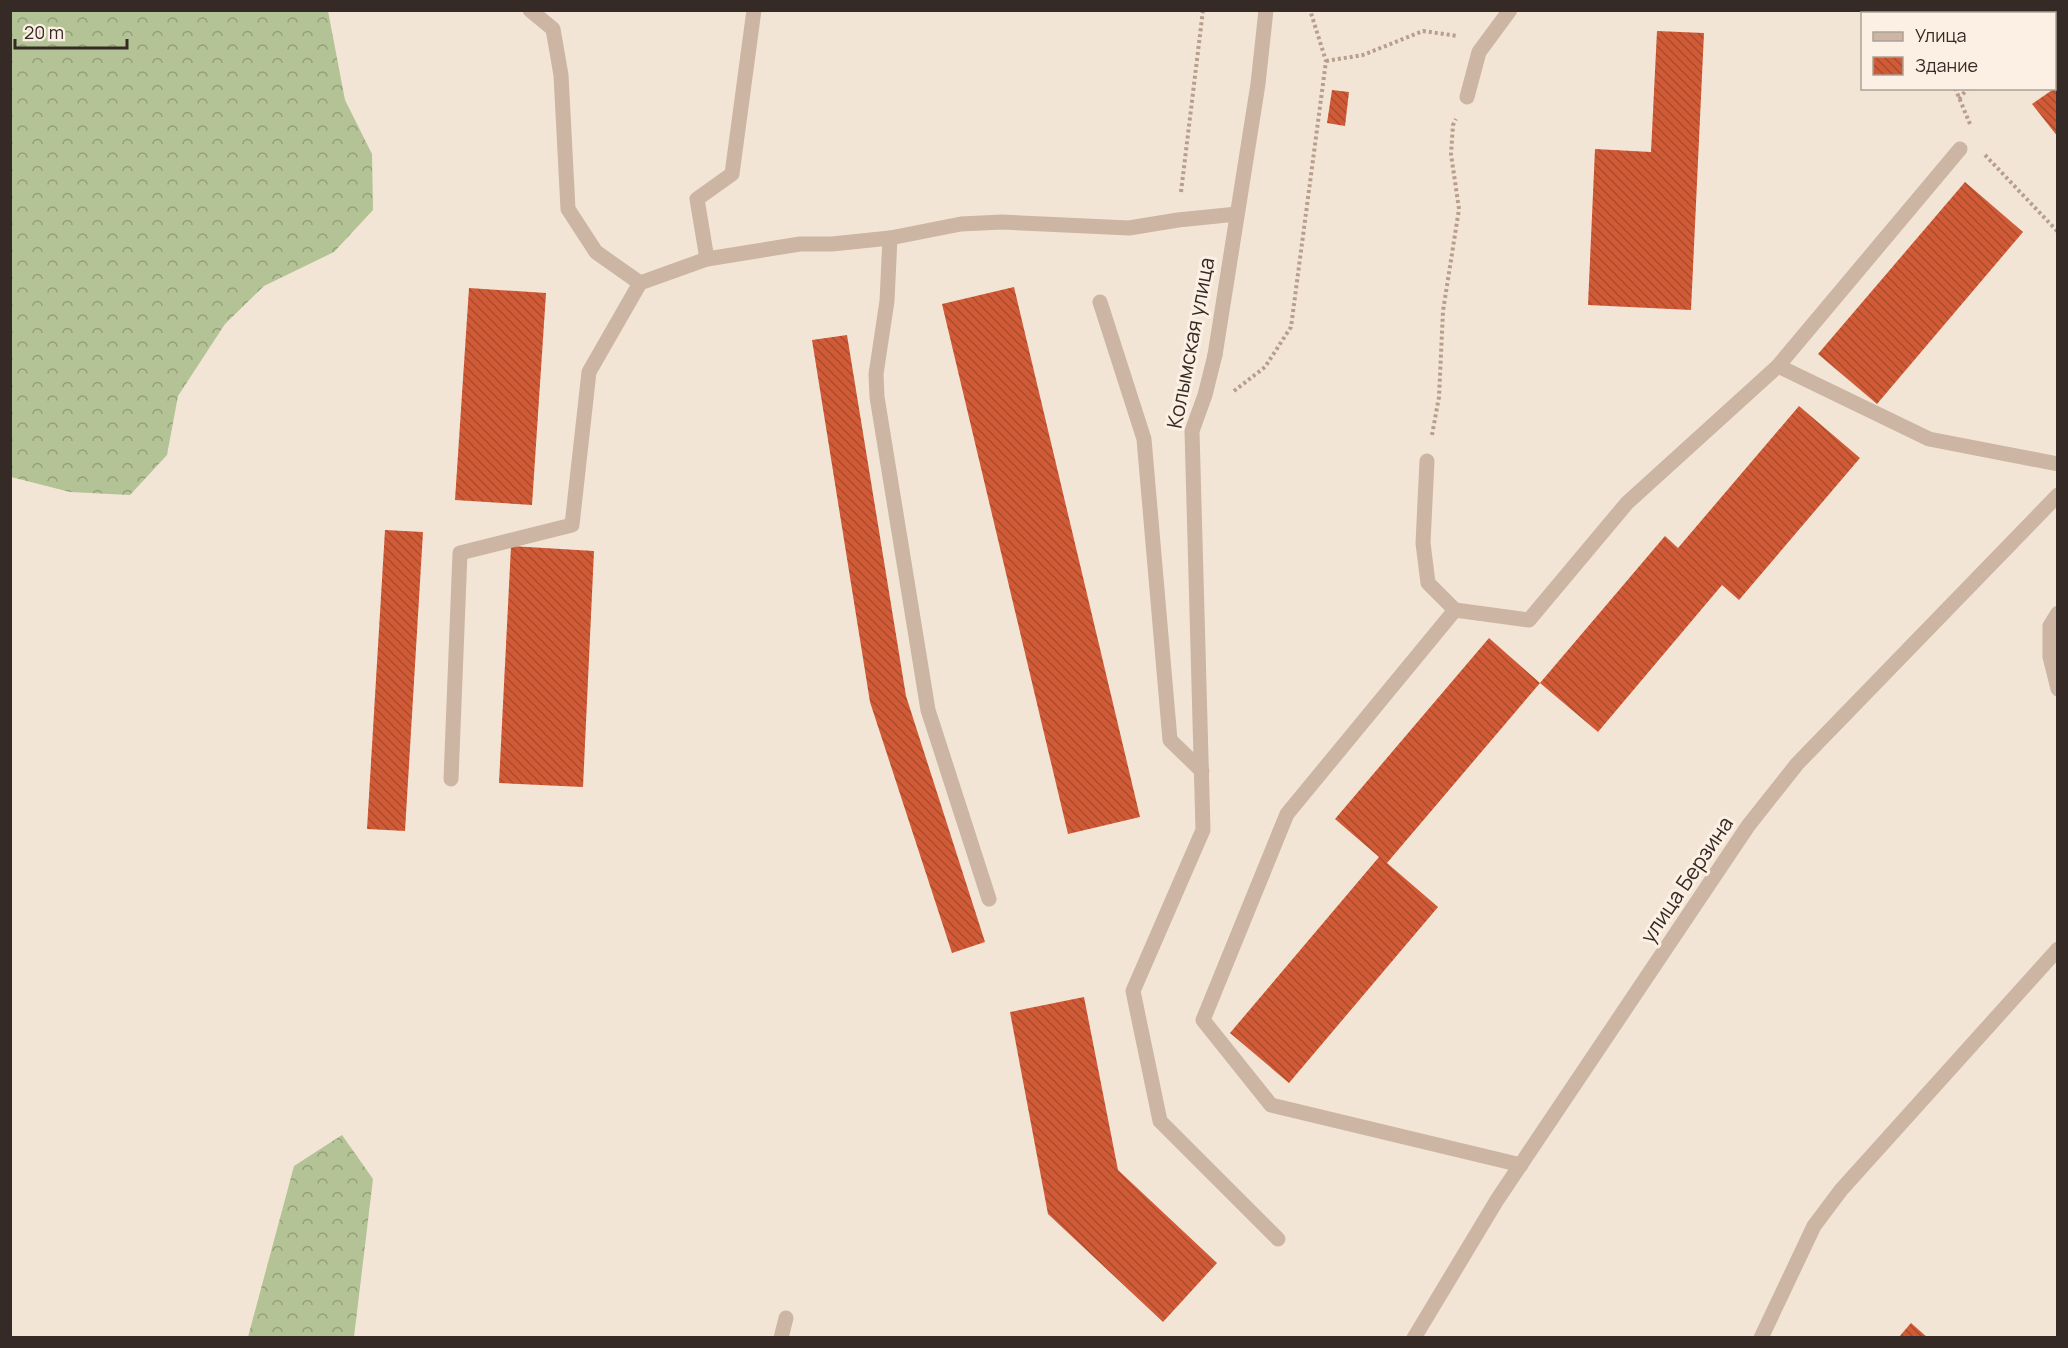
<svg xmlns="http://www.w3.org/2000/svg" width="2068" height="1348" viewBox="0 0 2068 1348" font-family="Manrope,sans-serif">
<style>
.forest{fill:url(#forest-crowns)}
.building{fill:url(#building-back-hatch)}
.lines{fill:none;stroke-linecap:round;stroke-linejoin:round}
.path{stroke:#b89e8c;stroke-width:4;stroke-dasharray:3 3;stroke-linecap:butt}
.service{stroke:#ccb5a2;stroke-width:15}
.minor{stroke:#ccb5a2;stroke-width:15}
.tertiary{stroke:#ccb5a2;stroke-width:15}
.labels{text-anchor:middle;stroke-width:6;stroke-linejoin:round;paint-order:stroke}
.street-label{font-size:21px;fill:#352a25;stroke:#fbf0e3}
</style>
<defs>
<pattern id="forest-crowns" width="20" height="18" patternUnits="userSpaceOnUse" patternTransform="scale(1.5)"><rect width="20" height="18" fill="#b4c395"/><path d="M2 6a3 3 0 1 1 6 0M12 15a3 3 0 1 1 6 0" fill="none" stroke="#939f79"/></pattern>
<pattern id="building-back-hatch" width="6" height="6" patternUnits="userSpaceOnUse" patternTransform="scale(1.5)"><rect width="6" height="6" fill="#d15b37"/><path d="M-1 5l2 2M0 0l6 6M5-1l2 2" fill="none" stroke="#aa4b2e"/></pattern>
</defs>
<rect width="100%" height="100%" fill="#f3e5d6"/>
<g class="forest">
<path d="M10,11H328L345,100L372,154L373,210L334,252L264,286L225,324L178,396L167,455L130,495L70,492L11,477Z"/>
<path d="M342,1135L373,1179L354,1337H248L294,1166Z"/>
</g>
<g class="building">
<path d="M1657,31L1704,33L1691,310L1588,305L1595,149L1651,152Z"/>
<path d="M2058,86V137L2032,104Z"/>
<path d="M1332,90L1349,92L1345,126L1327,123Z"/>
<path d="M1965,182L2023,232L1877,404L1818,354Z"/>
<path d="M1014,287L1140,817L1068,834L942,304Z"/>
<path d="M469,288L546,293L532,505L455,500Z"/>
<path d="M847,335L906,696L985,942L952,953L870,702L812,340Z"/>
<path d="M1799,406L1860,458L1739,600L1722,585L1598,732L1540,683L1387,863L1438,907L1289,1083L1230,1033L1379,857L1335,819L1489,638L1540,683L1665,536L1678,548Z"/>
<path d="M385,530L423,532L405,831L367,829Z"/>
<path d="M511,546L594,551L583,787L499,783Z"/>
<path d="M1084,997L1118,1170L1217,1263L1163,1322L1048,1214L1010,1012Z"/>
<path d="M1911,1323L1928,1338H1898Z"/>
</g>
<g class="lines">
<g class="path">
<path d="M1878,10L1881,14"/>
<path d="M2054,45L2058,44"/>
<path d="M1326,61L1363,55L1423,31L1458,36"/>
<path d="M1955,88L1970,124"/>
<path d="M1959,99L1968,88"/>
<path d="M1985,155L2058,232"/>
<path d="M1181,192L1203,10"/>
<path d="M1234,391L1265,367L1291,327L1326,61L1310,10"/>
<path d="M1432,435L1439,397L1443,311L1459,209L1451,154L1453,125L1456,119"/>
</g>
<g class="service">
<path d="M530,10L553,29L561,75L568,209L596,252L640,283"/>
<path d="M890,238L887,301L876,374L877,397L928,710L989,899"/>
<path d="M707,259L697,199L732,174L754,10"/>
<path d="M1100,302L1144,439L1170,740L1202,771"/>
<path d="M1778,366L1960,149"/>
<path d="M2058,613L2050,626V657L2058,689"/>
<path d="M451,779L460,553L572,525L589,372L640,283L707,259L800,244H832L890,238L961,224L1002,222L1129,228L1178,220L1237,214"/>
<path d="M1521,1165L1271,1105L1203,1020L1287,814L1455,610L1529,620L1627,503L1778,366L1929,439L2058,464"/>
<path d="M781,1338L786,1318"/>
<path d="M1761,1338L1814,1226L1841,1190L2058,949"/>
</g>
<g class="minor">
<path d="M1467,97L1479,52L1510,10"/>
<path d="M1215,355L1205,395L1192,431L1203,830L1133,991L1160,1121L1278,1239"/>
<path d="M1427,461L1423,543L1428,583L1455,610"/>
<path d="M1414,1338L1497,1200L1748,826L1797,764L2058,495"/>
</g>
<path class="tertiary" d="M1215,355L1258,84L1266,10"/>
</g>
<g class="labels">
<g class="street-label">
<text transform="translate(1191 343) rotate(-79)" y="7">Колымская улица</text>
<text transform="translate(1687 880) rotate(-56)" y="7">улица Берзина</text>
</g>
</g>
<rect width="2068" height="1348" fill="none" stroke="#352a25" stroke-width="24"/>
<rect x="1861" y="12" width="195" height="78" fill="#fbf0e3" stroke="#aca197" stroke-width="1.5"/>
<rect x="1873" y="32" width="30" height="9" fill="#ccb5a2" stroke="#aca197" stroke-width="1.5"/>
<text x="1915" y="42" font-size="18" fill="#352a25">Улица</text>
<rect x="1873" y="57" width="30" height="18" fill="url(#building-back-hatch)" stroke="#aca197" stroke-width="1.5"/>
<text x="1915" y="72" font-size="18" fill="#352a25">Здание</text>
<path d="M15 39v9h112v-9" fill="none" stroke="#352a25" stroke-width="3"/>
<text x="24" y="39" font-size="18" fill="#352a25" stroke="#fbf0e3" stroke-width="4.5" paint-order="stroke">20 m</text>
</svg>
